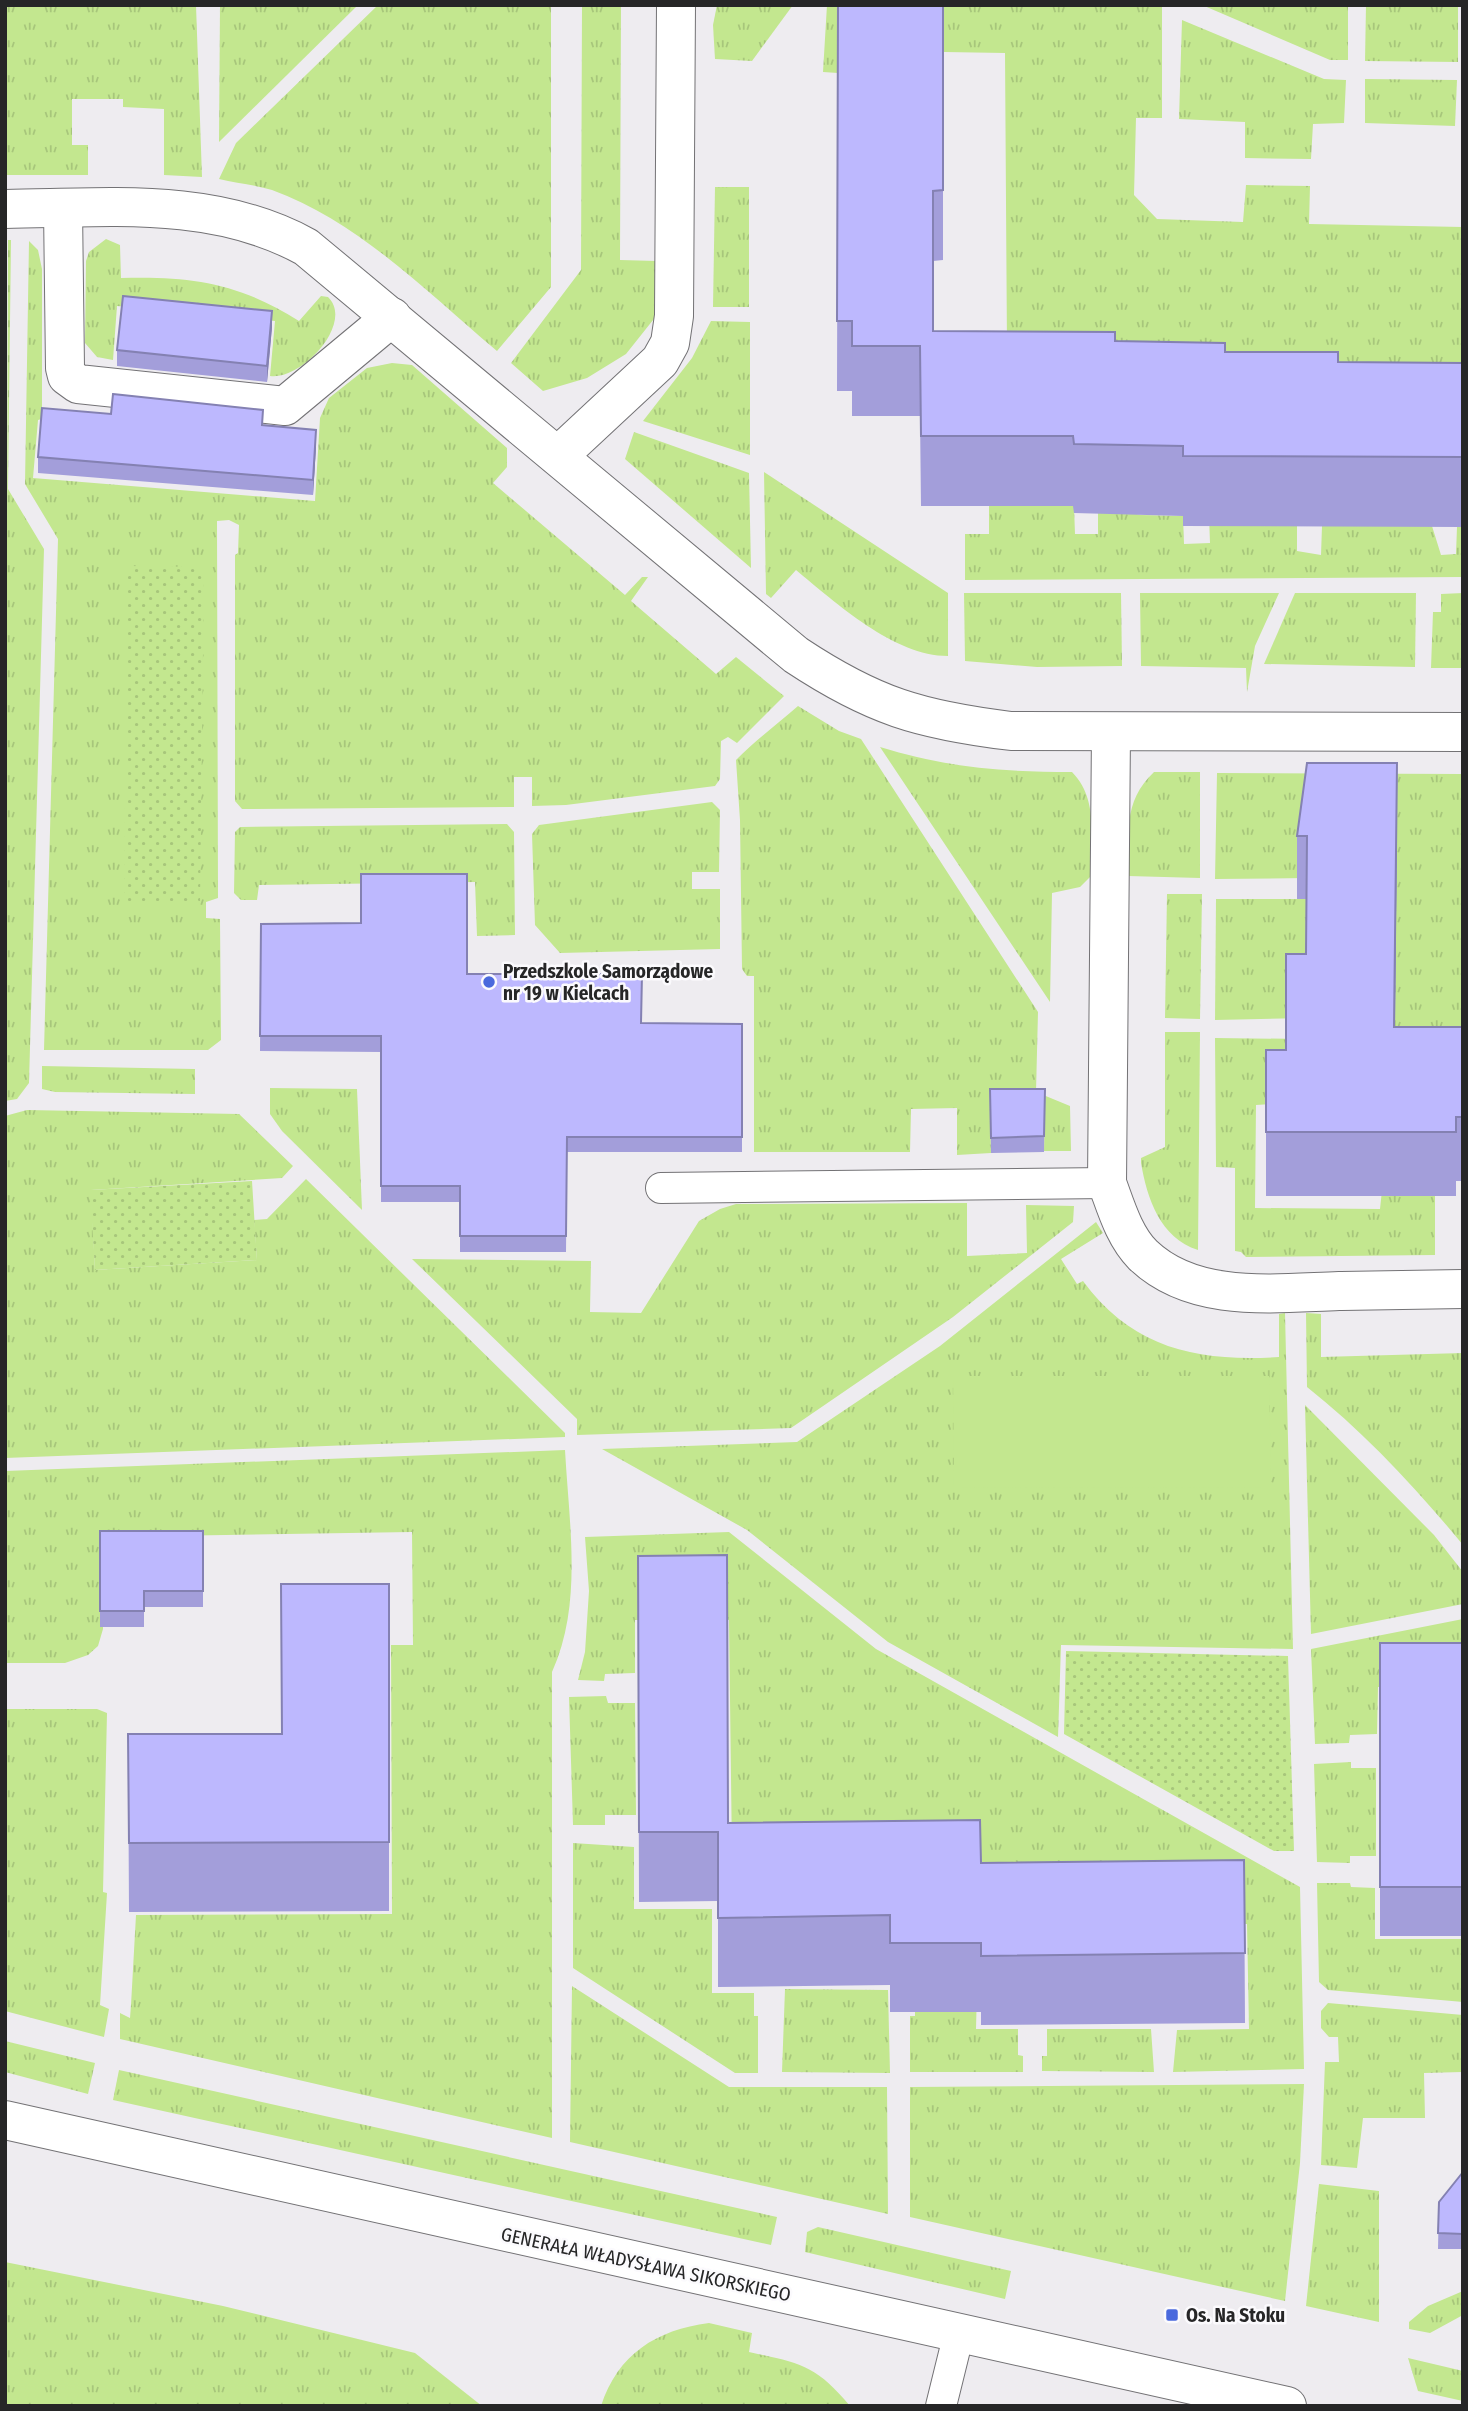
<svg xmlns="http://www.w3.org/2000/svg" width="1468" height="2411" viewBox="0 0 1468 2411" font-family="'Fira Sans Condensed',sans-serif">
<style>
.grass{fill:url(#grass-tufts)}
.park{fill:url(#park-dots)}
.garden{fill:#c3e78f}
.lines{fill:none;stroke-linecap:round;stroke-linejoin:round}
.service-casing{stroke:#737275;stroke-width:32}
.minor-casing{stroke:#737275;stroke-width:40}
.tertiary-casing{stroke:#737275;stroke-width:40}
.service{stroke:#fff;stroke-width:30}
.minor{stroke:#fff;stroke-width:38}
.tertiary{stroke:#fff;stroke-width:38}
.wall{fill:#a39eda}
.shaded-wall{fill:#8481b2}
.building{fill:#bdb8fe;stroke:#8481b2;stroke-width:2}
.poi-dot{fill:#4a69dd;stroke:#fbfafd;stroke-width:2.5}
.labels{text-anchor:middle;stroke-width:5;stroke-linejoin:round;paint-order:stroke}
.poi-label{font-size:19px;font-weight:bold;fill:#262627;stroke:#fbfafd;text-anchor:start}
.street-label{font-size:19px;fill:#262627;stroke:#fbfafd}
</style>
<defs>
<pattern id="grass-tufts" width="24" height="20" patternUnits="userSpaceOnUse" patternTransform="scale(1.75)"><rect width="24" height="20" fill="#c3e78f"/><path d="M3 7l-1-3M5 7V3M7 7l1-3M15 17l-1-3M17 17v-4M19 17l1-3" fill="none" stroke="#a7c67b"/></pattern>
<pattern id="park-dots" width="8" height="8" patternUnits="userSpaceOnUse" patternTransform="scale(1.75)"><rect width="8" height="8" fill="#c3e78f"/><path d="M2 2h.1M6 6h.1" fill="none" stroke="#a7c67b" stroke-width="1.8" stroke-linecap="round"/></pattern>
</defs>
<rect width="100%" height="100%" fill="#eeecf0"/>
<g class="grass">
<path d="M5,5H196L202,177L164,175V109L123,107V99H72V145H88V175H5Z"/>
<path d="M220,5H358L219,142Z"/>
<path d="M378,5H551V287L497,351C428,293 358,221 272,190C255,185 236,183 219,179L236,143Z"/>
<path d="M582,5H621L620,260L657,261L661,310L626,354L587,378L543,391L511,363L581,270Z"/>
<path d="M717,5H793L752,61L715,59L713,25Z"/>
<path d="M827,5H1162V118H1136L1134,195L1157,219L1243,222L1246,185L1310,186L1309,224L1463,227V378L1007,349L1005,53L944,52L943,31H838V73L823,72Z"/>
<path d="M1202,5H1348V60H1330Z"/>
<path d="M1366,5H1458V62L1365,61Z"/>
<path d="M1182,20L1324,79L1346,80L1344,123L1313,124L1311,159L1245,158V122L1179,119Z"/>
<path d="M1365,79L1457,80L1455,126L1365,123Z"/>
<path d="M715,187H749V307H713Z"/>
<path d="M106,239L120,245L121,278C191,276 239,283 299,321L321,296L328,297C355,323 301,381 270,376L275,321L117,306L113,360L97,357L85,343L86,261L89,252Z"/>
<path d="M8,240H11L8,489L44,549L29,1083L17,1099L5,1101Z"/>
<path d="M29,241L38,250L42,269V419L38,420L33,478L315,501L320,418L329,398L367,368L392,363L412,365L507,448V467L493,483L625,595L642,577H648L631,601L716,674L736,657L784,696L737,743L728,737L721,741L720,779L715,786L566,805L532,806V777H514V807L242,809L235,801V555L238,553L239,525L229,520L217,521L218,898L206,902V918L220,919L221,1040L208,1050H44L58,539L25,484Z"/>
<path d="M711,321L750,322V455L643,421L692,358Z"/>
<path d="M634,432L749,473L751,568L625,459Z"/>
<path d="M764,472L948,593V656C894,656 836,603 796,570L771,598L766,594Z"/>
<path d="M989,506H1074L1075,534H1098V506L1141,515L1183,516L1184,544L1210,543L1209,516L1297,526V551L1321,555L1322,526H1432L1441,555L1456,554L1457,527H1463V577L965,580V534H989Z"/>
<path d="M964,593H1121L1122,666L1037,667L965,661Z"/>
<path d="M1140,593H1279L1255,646L1247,692L1246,668L1141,666Z"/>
<path d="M1295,593H1416L1415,667L1264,664Z"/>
<path d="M1463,593V668H1431L1433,612H1441V594Z"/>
<path d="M798,706L839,731L861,739L1038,1012L1036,1092L1070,1106L1071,1151H1044L1045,1105H990L991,1153L957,1155V1108L911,1109L910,1152H754V976H747L742,969L740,820L736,760C756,740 777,724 798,706Z"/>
<path d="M880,747C949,768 1002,772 1072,772C1099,799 1091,841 1090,877L1080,887L1052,893L1050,1002Z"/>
<path d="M1154,772H1200V878L1128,876C1129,836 1122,802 1154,772Z"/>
<path d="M1217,773L1463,774V1090H1384L1307,878L1215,879Z"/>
<path d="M712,802L720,810L719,872H692V889H720V949L560,953L535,925L532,834L539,825Z"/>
<path d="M507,824L514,832L515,935L477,936L475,882L259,885L257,900H241L234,893L235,832L240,827Z"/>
<path d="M1167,894H1202L1200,1019L1165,1018Z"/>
<path d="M1216,899H1307L1306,1018L1215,1020Z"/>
<path d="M1165,1032H1200L1198,1250C1160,1238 1147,1198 1141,1163V1158L1165,1147Z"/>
<path d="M1215,1038L1305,1039L1304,1102L1256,1105L1255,1208L1380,1209L1383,1181H1435V1255L1246,1257L1241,1252L1235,1251V1168L1216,1167Z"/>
<path d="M42,1066L195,1069V1094L55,1092L42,1089Z"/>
<path d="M270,1088L357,1089L362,1210L282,1131L270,1114Z"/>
<path d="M27,1110L239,1114L293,1166L282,1178L91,1190L95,1270L257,1260L254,1220L267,1219L306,1179L565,1433V1437L5,1458V1116Z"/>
<path d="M967,1203V1256L1027,1253L1026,1205L1074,1206L1073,1222L953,1317L791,1428L577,1435V1419L412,1259L591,1261L590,1312L641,1313L699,1221L720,1209L736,1204Z"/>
<path d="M1096,1222L1103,1233L1061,1259L1077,1284L1083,1281C1133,1349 1198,1362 1279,1357V1314L1285,1313L1293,1649L1061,1645L1058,1737L888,1642L747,1530L602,1449L797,1442L940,1346Z"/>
<path d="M1306,1313L1321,1314V1357L1463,1353V1545C1417,1489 1364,1432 1307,1387Z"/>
<path d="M1305,1405L1434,1535L1463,1572V1604L1311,1634Z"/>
<path d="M565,1450C569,1524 583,1604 552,1672V2138L120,2039V2013L130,2018L131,2005L136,1915L392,1914L391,1645H413L412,1532L102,1537L103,1629L98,1646L88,1655L65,1663H5V1471Z"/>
<path d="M729,1532L876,1649L1300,1887L1304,2069L1173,2072L1177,2030L1249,2029L1247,1924L984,1927L732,1856L729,1620H635V1673L605,1674L604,1681L578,1680L585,1652L589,1591L585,1537Z"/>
<path d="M1463,1619V1686L1378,1687L1377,1734L1350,1735L1349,1743L1315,1744L1311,1649Z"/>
<path d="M606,1696L608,1703H635L636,1815H605V1825H573L569,1697Z"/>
<path d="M5,1709H97L107,1713L103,1892L107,1893L100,2005L109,2009L104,2037L5,2011Z"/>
<path d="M1351,1762V1768H1376V1856H1350V1863L1317,1862L1314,1764Z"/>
<path d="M573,1843L634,1847V1909H712V1993H754V2016H758V2073H735L573,1968Z"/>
<path d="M1317,1883H1350L1351,1887L1375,1888V1939H1463V2002L1328,1990L1319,1982Z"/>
<path d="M572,1986L729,2087H887L888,2214L570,2142Z"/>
<path d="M785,1989L888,1990L890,2073L782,2072Z"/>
<path d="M915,1990H977L976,2029H1018V2055L1023,2056V2072H910V2016H915Z"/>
<path d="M1328,2003L1463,2015V2072L1424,2073L1425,2118H1363L1357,2168L1321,2165L1325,2062H1339L1338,2037H1329L1321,2028V2011Z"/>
<path d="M1047,2029H1151L1154,2072L1042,2071V2056H1047Z"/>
<path d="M5,2041L95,2063L88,2094L5,2072Z"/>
<path d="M119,2070L777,2217L771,2245L113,2100Z"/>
<path d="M1304,2084L1300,2163L1285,2301L910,2217V2087Z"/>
<path d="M1319,2184L1379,2191V2322L1306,2306Z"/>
<path d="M818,2227L1011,2271L1005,2299L805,2252L807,2232Z"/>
<path d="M5,2262L223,2306L415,2353L482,2406H5Z"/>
<path d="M1463,2291V2315L1430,2333L1409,2329V2322L1428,2306Z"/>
<path d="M709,2323L752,2333L749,2352C800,2363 816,2365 850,2406H601C618,2354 656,2330 709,2323Z"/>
<path d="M1408,2358L1463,2371V2401L1418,2391Z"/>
</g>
<g class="park">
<path d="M127,566L204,567L200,905H124Z"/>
<path d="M252,1181L257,1260L95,1270L90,1190Z"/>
<path d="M1066,1651L1288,1656L1294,1851H1274L1064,1734Z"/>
</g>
<path class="garden" d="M953,1376H1269L1271,1487L954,1488Z"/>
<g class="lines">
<g class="service-casing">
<g id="service">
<path d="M661,1188L1107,1183"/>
<path d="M941,2406L959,2333"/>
</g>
</g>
<g class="minor-casing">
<g id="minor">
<path d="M63,208L65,368L67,376L78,384L285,406L392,317"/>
<path d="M5,209C107,208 214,196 306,247L796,655C873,706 920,720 1011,731L1463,732"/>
<path d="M558,456L660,361L670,343L674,316L676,5"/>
<path d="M1111,732L1107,1183C1116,1207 1124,1236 1143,1255C1194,1304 1275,1293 1339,1291C1380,1290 1421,1290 1463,1289"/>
</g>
</g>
<g class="tertiary-casing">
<path id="tertiary" d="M5,2120L1287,2406"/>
</g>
<use href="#service" class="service"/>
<use href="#minor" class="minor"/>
<use href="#tertiary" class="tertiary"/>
</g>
<g class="wall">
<path d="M838,5H943V260L933,261V331L1115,341L1225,352L1338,362L1463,363V527L1183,526V516L1074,513L1073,506H921L920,416H852V391H837Z"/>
<path d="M272,327L267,382L117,366V350Z"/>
<path d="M263,426L316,445L313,495L38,473V457Z"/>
<path d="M1397,827L1395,1027H1463V1181H1456V1196H1266V1050H1286L1306,954L1307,899H1297V836Z"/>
<path d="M361,923L467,974L642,1023L742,1024V1152H567L566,1252H460V1202H381V1052L260,1051L261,924Z"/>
<path d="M990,1089H1045L1044,1152L991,1153Z"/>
<path d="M100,1531H203V1607H144V1627H100Z"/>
<path d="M638,1556L728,1823L981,1863L1244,1860L1245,2023L981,2025V2012H890V1985L718,1987V1901L639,1902Z"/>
<path d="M389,1584V1911L129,1912L128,1734H281Z"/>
<rect x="1380" y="1643" width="83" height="293"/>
<path d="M1463,2172V2249H1438L1439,2202Z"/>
</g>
<g class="shaded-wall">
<path d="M272,311V327L267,382V366Z"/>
<path d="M316,430V445L313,495V480Z"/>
<path d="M1397,763V827L1394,1090V1027Z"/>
</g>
<g class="building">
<path d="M838,5H943V190L933,191V331L1115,332V341L1225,343V352H1338V362L1463,363V457L1183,456V446L1074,444L1073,436H921L920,346H852V321H837Z"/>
<path d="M123,296L272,311L267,366L117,350Z"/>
<path d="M113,394L263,410L262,425L316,430L313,480L38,457L42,408L111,414Z"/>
<path d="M1307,763H1397L1394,1027H1463V1117H1456V1132H1266V1050H1286V954H1306L1307,836H1297Z"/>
<path d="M361,874H467V974H642L641,1023L742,1024V1137H567L566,1236H460V1186H381V1036H260L261,924L361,923Z"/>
<path d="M990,1089H1045L1044,1136L991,1138Z"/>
<path d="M100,1531H203V1591H144V1611H100Z"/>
<path d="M727,1555L728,1823L980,1820L981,1863L1244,1860L1245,1953L981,1956V1943H890V1915L718,1918V1832H639L638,1556Z"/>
<path d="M281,1584H389V1842L129,1843L128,1734H282Z"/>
<rect x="1380" y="1643" width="83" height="244"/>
<path d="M1463,2172V2234L1438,2233L1439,2202Z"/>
</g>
<g class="poi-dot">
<circle cx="489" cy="982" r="7"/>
<rect x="1165" y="2308" width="14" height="14" rx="3.5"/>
</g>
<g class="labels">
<g class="poi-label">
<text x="503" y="978">Przedszkole Samorządowe<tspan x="503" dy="22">nr 19 w Kielcach</tspan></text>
<text x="1186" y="2322">Os. Na Stoku</text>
</g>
<g class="street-label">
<text transform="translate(646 2264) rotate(12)" y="7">GENERAŁA WŁADYSŁAWA SIKORSKIEGO</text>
</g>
</g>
<rect width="1468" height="2411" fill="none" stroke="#262627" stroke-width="14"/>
</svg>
